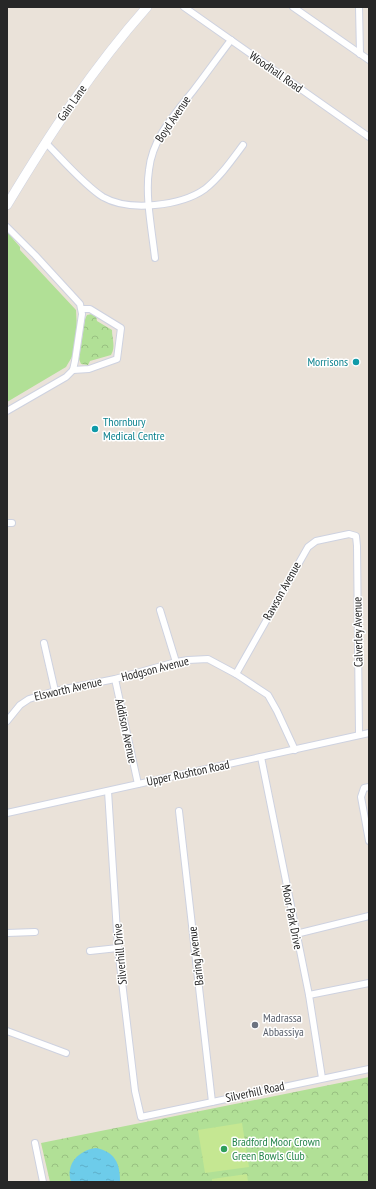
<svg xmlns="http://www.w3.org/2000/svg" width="376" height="1189" viewBox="0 0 376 1189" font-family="'PT Sans Narrow',sans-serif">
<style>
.grass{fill:#b1e096}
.forest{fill:url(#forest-crowns)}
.pitch{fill:#c5e792}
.water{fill:url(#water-ripples)}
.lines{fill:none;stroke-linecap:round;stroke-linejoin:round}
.street-casing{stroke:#ced2e0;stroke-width:8}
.secondary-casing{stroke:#ced2e0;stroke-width:10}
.street{stroke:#fff;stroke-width:6}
.secondary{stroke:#fff;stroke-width:9}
.culture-dot{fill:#0f9aa8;stroke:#fff;stroke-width:1.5}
.worship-dot{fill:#6b7280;stroke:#fff;stroke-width:1.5}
.leisure-dot{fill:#2e9e5b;stroke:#fff;stroke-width:1.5}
.labels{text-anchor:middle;stroke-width:3;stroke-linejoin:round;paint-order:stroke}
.street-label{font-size:12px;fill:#272727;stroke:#fff}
.culture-label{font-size:12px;fill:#0d838f;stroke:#fff;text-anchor:end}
.worship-label{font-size:12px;fill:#5b616d;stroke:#fff;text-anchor:start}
.leisure-label{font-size:12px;fill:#27864d;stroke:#fff;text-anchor:start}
</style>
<defs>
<pattern id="forest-crowns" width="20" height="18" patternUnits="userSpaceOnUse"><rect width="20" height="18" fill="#b1e096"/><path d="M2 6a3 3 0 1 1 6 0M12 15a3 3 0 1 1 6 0" fill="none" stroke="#98c081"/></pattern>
<pattern id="water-ripples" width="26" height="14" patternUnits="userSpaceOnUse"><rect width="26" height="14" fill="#6dccea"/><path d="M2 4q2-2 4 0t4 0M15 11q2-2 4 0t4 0" fill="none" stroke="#5eafc9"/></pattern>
</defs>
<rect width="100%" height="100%" fill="#eae2d9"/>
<path class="grass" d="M7,232L20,247V250L76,310L77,330L73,355L66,367L7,402Z"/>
<g class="forest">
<path d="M92,314L96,316L97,321L112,330C112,339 116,347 111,355L90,361L88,365L81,364L79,359L85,319L87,315Z"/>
<path d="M369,1077V1182H50L41,1143Z"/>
</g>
<g class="pitch">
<path d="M242,1123L249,1167L205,1173L198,1130Z"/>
<path d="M247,1174L248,1182H212V1179Z"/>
</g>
<path class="water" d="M96,1148C115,1152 120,1163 120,1182H71C65,1164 79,1150 96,1148Z"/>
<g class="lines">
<g class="street-casing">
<g id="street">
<path d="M184,7L369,137"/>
<path d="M293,7L369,60"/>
<path d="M359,7L360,54"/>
<path d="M46,143C62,159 84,185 103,197C129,212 181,206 205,189C220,177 231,161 243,145"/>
<path d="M7,227L35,255L80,304L82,314L75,361L73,370L66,377L7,411"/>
<path d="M155,258C152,231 145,196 149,170C152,139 174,115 193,91C206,74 218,57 231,40"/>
<path d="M73,370L89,369L117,359L121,328L90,309H82"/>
<path d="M7,523H12"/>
<path d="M160,610L176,662"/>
<path d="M44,643L55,691"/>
<path d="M236,674L308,547L316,541L349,534L356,536L357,546L359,735"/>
<path d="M115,679L138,784"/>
<path d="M7,721L20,705L29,699L55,691L115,679L176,662L188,660L208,659L236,674L268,695L277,711L295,750"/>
<path d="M261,757L309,995L322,1078"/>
<path d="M369,787L364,788L361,797L369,841"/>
<path d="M108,791L118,948L135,1091L141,1117L369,1069"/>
<path d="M179,811L212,1102"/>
<path d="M7,813L369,733"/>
<path d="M7,933L35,932"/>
<path d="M296,934L369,916"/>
<path d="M90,951L118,948"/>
<path d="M309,995L369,983"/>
<path d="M7,1031L66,1053"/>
<path d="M35,1143L43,1182"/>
</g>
</g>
<g class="secondary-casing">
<path id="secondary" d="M7,205C49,135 93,68 147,7"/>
</g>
<use href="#street" class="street"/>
<use href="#secondary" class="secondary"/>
</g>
<g class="culture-dot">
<circle cx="356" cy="362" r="4"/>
<circle cx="95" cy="429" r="4"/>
</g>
<circle class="worship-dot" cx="255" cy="1025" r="4"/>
<circle class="leisure-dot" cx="224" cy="1149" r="4"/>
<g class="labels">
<g class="street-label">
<text transform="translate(276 72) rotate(35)" y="4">Woodhall Road</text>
<text transform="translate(72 103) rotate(-55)" y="4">Gain Lane</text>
<text transform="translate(173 119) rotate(-56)" y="4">Boyd Avenue</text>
<text transform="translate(282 591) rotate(-61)" y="4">Rawson Avenue</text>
<text transform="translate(358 632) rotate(-91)" y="4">Calverley Avenue</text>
<text transform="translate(155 669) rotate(-14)" y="4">Hodgson Avenue</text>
<text transform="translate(68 689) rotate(-13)" y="4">Elsworth Avenue</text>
<text transform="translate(126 731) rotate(78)" y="4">Addison Avenue</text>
<text transform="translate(188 773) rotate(-12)" y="4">Upper Rushton Road</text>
<text transform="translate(292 917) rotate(79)" y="4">Moor Park Drive</text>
<text transform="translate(120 954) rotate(-95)" y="4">Silverhill Drive</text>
<text transform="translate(196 956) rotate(-97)" y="4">Baring Avenue</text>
<text transform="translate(255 1092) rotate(-12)" y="4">Silverhill Road</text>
</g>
<g class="culture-label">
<text x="348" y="366">Morrisons</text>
<text x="103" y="426" text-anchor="start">Thornbury<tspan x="103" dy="14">Medical Centre</tspan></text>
</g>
<g class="worship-label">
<text x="263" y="1022">Madrassa<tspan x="263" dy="14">Abbassiya</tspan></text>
</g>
<g class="leisure-label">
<text x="232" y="1146">Bradford Moor Crown<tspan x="232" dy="14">Green Bowls Club</tspan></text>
</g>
</g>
<rect width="376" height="1189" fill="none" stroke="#272727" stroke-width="16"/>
</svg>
